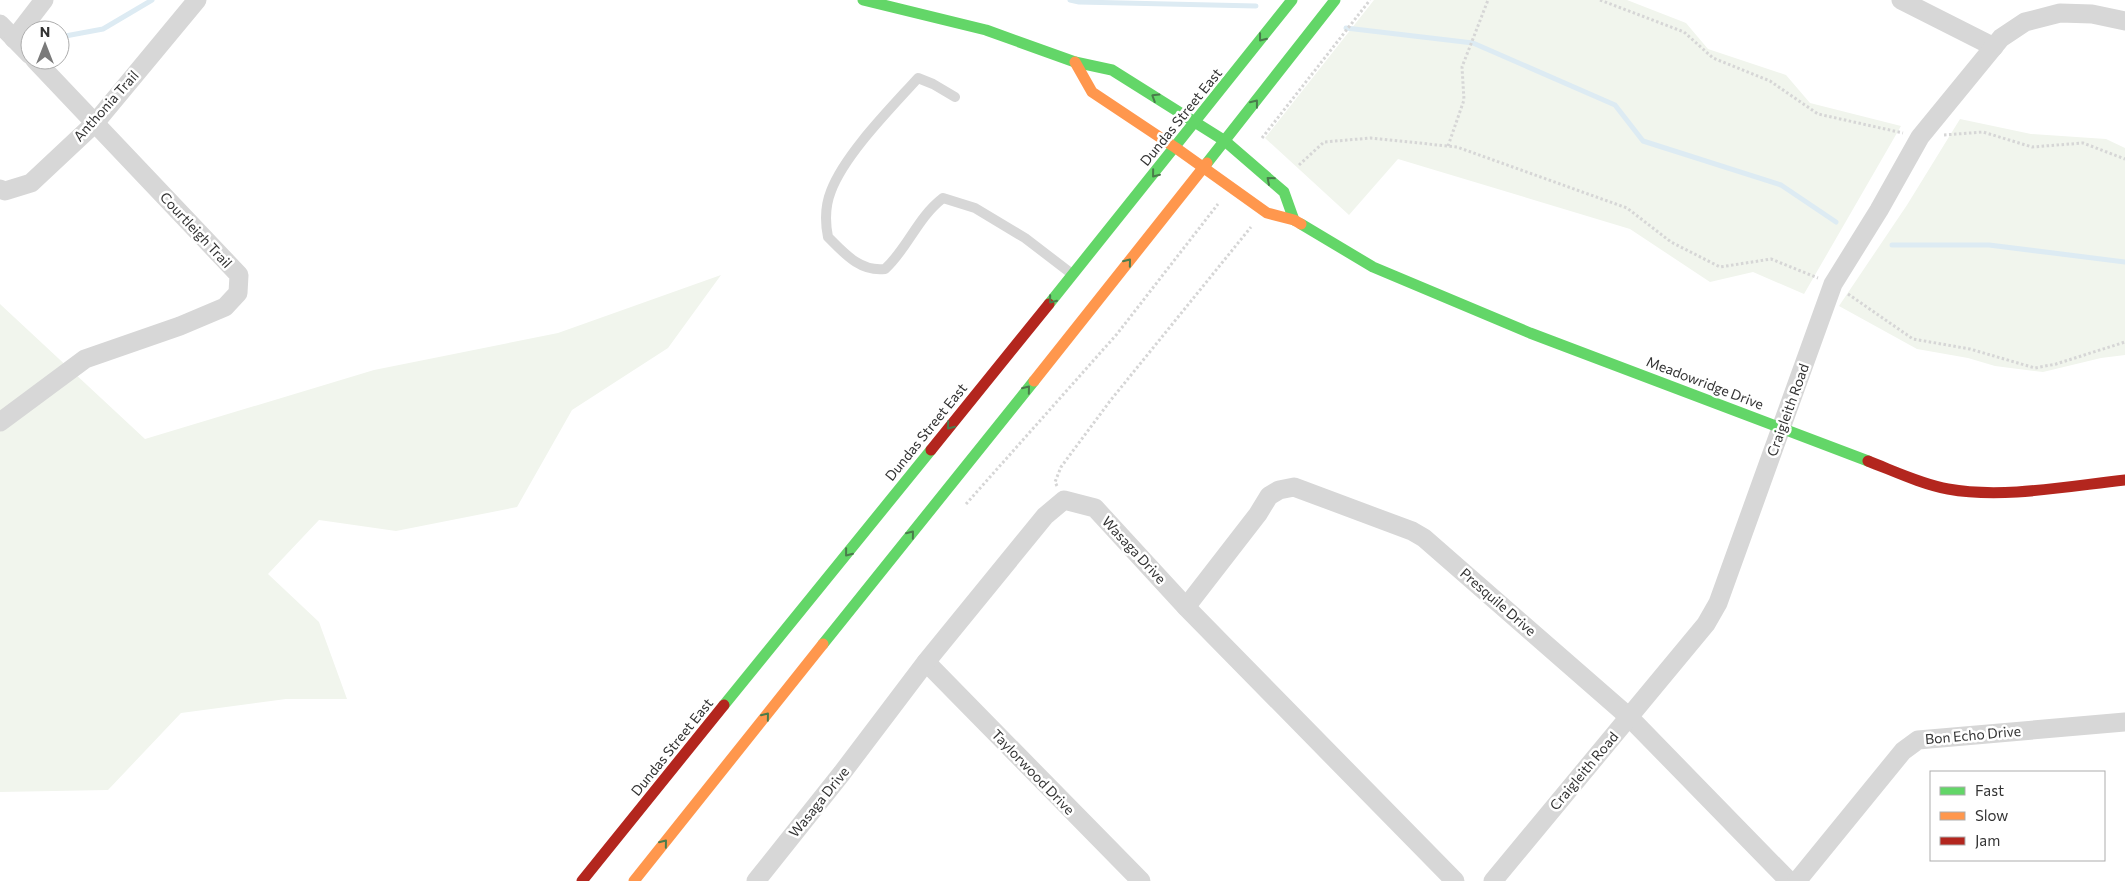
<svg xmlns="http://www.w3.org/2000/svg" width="2125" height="881" viewBox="0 0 2125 881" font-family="Commissioner,sans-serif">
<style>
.green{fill:#f1f5ed}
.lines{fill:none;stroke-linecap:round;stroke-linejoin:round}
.stream{stroke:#ddebf3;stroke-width:5}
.path{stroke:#d6d6d6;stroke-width:3;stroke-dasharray:2.5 2.5;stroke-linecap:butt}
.lane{stroke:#d7d7d7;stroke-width:10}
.street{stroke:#d7d7d7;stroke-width:19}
.fast{stroke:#63d668;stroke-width:11}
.slow{stroke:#ff974d;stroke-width:11}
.jam{stroke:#b3261e;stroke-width:11}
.oneway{stroke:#497c4b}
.labels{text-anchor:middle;stroke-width:5;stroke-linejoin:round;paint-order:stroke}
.street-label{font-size:14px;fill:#333;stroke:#fff}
</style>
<rect width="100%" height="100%" fill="#fff"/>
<g class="green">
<path d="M1374,0H1627L1686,23L1708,49L1786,75L1810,103L1901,126L1804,294L1753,272L1710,282L1630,229L1398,159L1349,215L1265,138Z"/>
<path d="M1960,119L2031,134L2106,139L2125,148V355L2101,358L2043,372L1995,366L1968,358L1917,349L1839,306L1907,205Z"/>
<path d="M721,275L668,348L572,410L517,507L396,531L319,520L268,574L319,622L347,699H286L181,713L108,790L0,792V304L145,439L374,370L558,333Z"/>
</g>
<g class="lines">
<g class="stream">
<path d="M1070,0L1079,2L1256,6"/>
<path d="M1346,28L1473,43L1615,105L1643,141L1781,185L1836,222"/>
<path d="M60,37L103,29L152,0"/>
<path d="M1892,245H1989L2125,262"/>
</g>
<g class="path">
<path d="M1600,0L1684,32L1713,58L1770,81L1818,114L1903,133"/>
<path d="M1944,135L1983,132L2032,147L2083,143L2125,159"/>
<path d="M1262,138L1370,0"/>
<path d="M1448,146L1464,100L1462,67L1488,0"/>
<path d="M1299,165L1324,142L1371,138L1457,147L1627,208L1671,242L1720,267L1771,259L1818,278"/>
<path d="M1848,294L1913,339L1970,349L2035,368L2056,364L2125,342"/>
<path d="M1057,486L1055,482L1061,467L1110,401L1251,227"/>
<path d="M966,504L1117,334L1218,204"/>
</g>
<path class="lane" d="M955,97L933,84L918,78C891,108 845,154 831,191C825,206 825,222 828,237C844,253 860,272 885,269C908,248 917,218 943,198L975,208L1025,238L1072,274"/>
<g class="street">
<path d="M1901,0L1994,47"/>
<path d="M0,24L30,55"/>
<path d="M14,39L44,0"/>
<path d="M0,189L5,191L31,183L95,123L197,0"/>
<path d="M0,422L85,359L180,326L225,307L238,293L239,275L35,60"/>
<path d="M1186,607L1258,514L1269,496L1279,490L1294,487L1412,531L1424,538L1629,717L1789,881"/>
<path d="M926,662L1141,881"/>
<path d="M756,881L842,773L926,662L1045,516L1064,500L1095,508L1186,607L1455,881"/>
<path d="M1493,881L1706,624L1718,603L1833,284L1879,210L1920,137L2001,38L2025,22L2060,13L2092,14L2125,21"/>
<path d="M1797,881L1903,751L1918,740L2125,722"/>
</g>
<g class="fast">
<path d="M863,0L986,30L1075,62L1112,70L1225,141L1284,192L1294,220"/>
<path d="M1207,163L1335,0"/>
<path d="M1301,224L1373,267L1530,333L1868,461"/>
<path d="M1049,304L1292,0"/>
<path d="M823,644L1034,381"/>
<path d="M724,705L931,450"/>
</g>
<g class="slow">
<path d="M1075,62L1092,92L1176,148L1267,213L1294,220L1301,224"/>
<path d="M1034,381L1207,163"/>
<path d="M634,881L823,644"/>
</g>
<g class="jam">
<path d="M931,450L1049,304"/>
<path d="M1868,461C1894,471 1921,484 1948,489C2003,499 2069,486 2125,480"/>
<path d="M582,881L724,705"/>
</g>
</g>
<defs><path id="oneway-chevron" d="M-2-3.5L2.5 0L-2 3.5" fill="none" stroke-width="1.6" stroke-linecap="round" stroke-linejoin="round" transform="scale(1.25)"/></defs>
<g class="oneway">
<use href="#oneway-chevron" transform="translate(1262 38) rotate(128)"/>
<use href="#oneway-chevron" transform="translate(1155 97) rotate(-148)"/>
<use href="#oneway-chevron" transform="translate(1255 103) rotate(-52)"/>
<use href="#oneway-chevron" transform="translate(1155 174) rotate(129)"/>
<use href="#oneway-chevron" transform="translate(1270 180) rotate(-139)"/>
<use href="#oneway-chevron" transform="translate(1128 262) rotate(-51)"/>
<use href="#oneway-chevron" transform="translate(1052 300) rotate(129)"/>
<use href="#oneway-chevron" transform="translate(1027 389) rotate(-51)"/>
<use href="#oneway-chevron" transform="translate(950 426) rotate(129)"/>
<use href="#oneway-chevron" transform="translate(911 534) rotate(-51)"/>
<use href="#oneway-chevron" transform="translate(848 553) rotate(129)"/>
<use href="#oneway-chevron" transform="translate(766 716) rotate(-51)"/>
<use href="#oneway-chevron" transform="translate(664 843) rotate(-51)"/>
</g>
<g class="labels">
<g class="street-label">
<text transform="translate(106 106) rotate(-48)" y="5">Anthonia Trail</text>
<text transform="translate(1181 117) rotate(-51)" y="5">Dundas Street East</text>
<text transform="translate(196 230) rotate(47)" y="5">Courtleigh Trail</text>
<text transform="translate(1705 383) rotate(21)" y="5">Meadowridge Drive</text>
<text transform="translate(1788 410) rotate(-70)" y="5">Craigleith Road</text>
<text transform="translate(926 432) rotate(-51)" y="5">Dundas Street East</text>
<text transform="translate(1134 550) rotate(47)" y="5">Wasaga Drive</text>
<text transform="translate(1498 602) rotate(41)" y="5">Presquile Drive</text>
<text transform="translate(1973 735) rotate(-5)" y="5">Bon Echo Drive</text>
<text transform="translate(672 747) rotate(-51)" y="5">Dundas Street East</text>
<text transform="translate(1584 771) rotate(-50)" y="5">Craigleith Road</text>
<text transform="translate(1033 772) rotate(46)" y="5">Taylorwood Drive</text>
<text transform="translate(819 802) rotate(-51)" y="5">Wasaga Drive</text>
</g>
</g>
<rect x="1930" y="771" width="175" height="90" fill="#ffffff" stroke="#adadad"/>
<rect x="1940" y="787" width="25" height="8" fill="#63d668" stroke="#adadad"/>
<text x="1975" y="796" font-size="15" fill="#333333">Fast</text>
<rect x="1940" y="812" width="25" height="8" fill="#ff974d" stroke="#adadad"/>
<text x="1975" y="821" font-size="15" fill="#333333">Slow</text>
<rect x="1940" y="837" width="25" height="8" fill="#b3261e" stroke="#adadad"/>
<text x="1975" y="846" font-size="15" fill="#333333">Jam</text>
<g transform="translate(45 45)"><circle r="24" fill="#ffffff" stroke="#adadad"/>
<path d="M0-4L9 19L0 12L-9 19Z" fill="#7a7a7a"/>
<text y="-8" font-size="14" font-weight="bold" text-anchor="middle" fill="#333333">N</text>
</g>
</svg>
